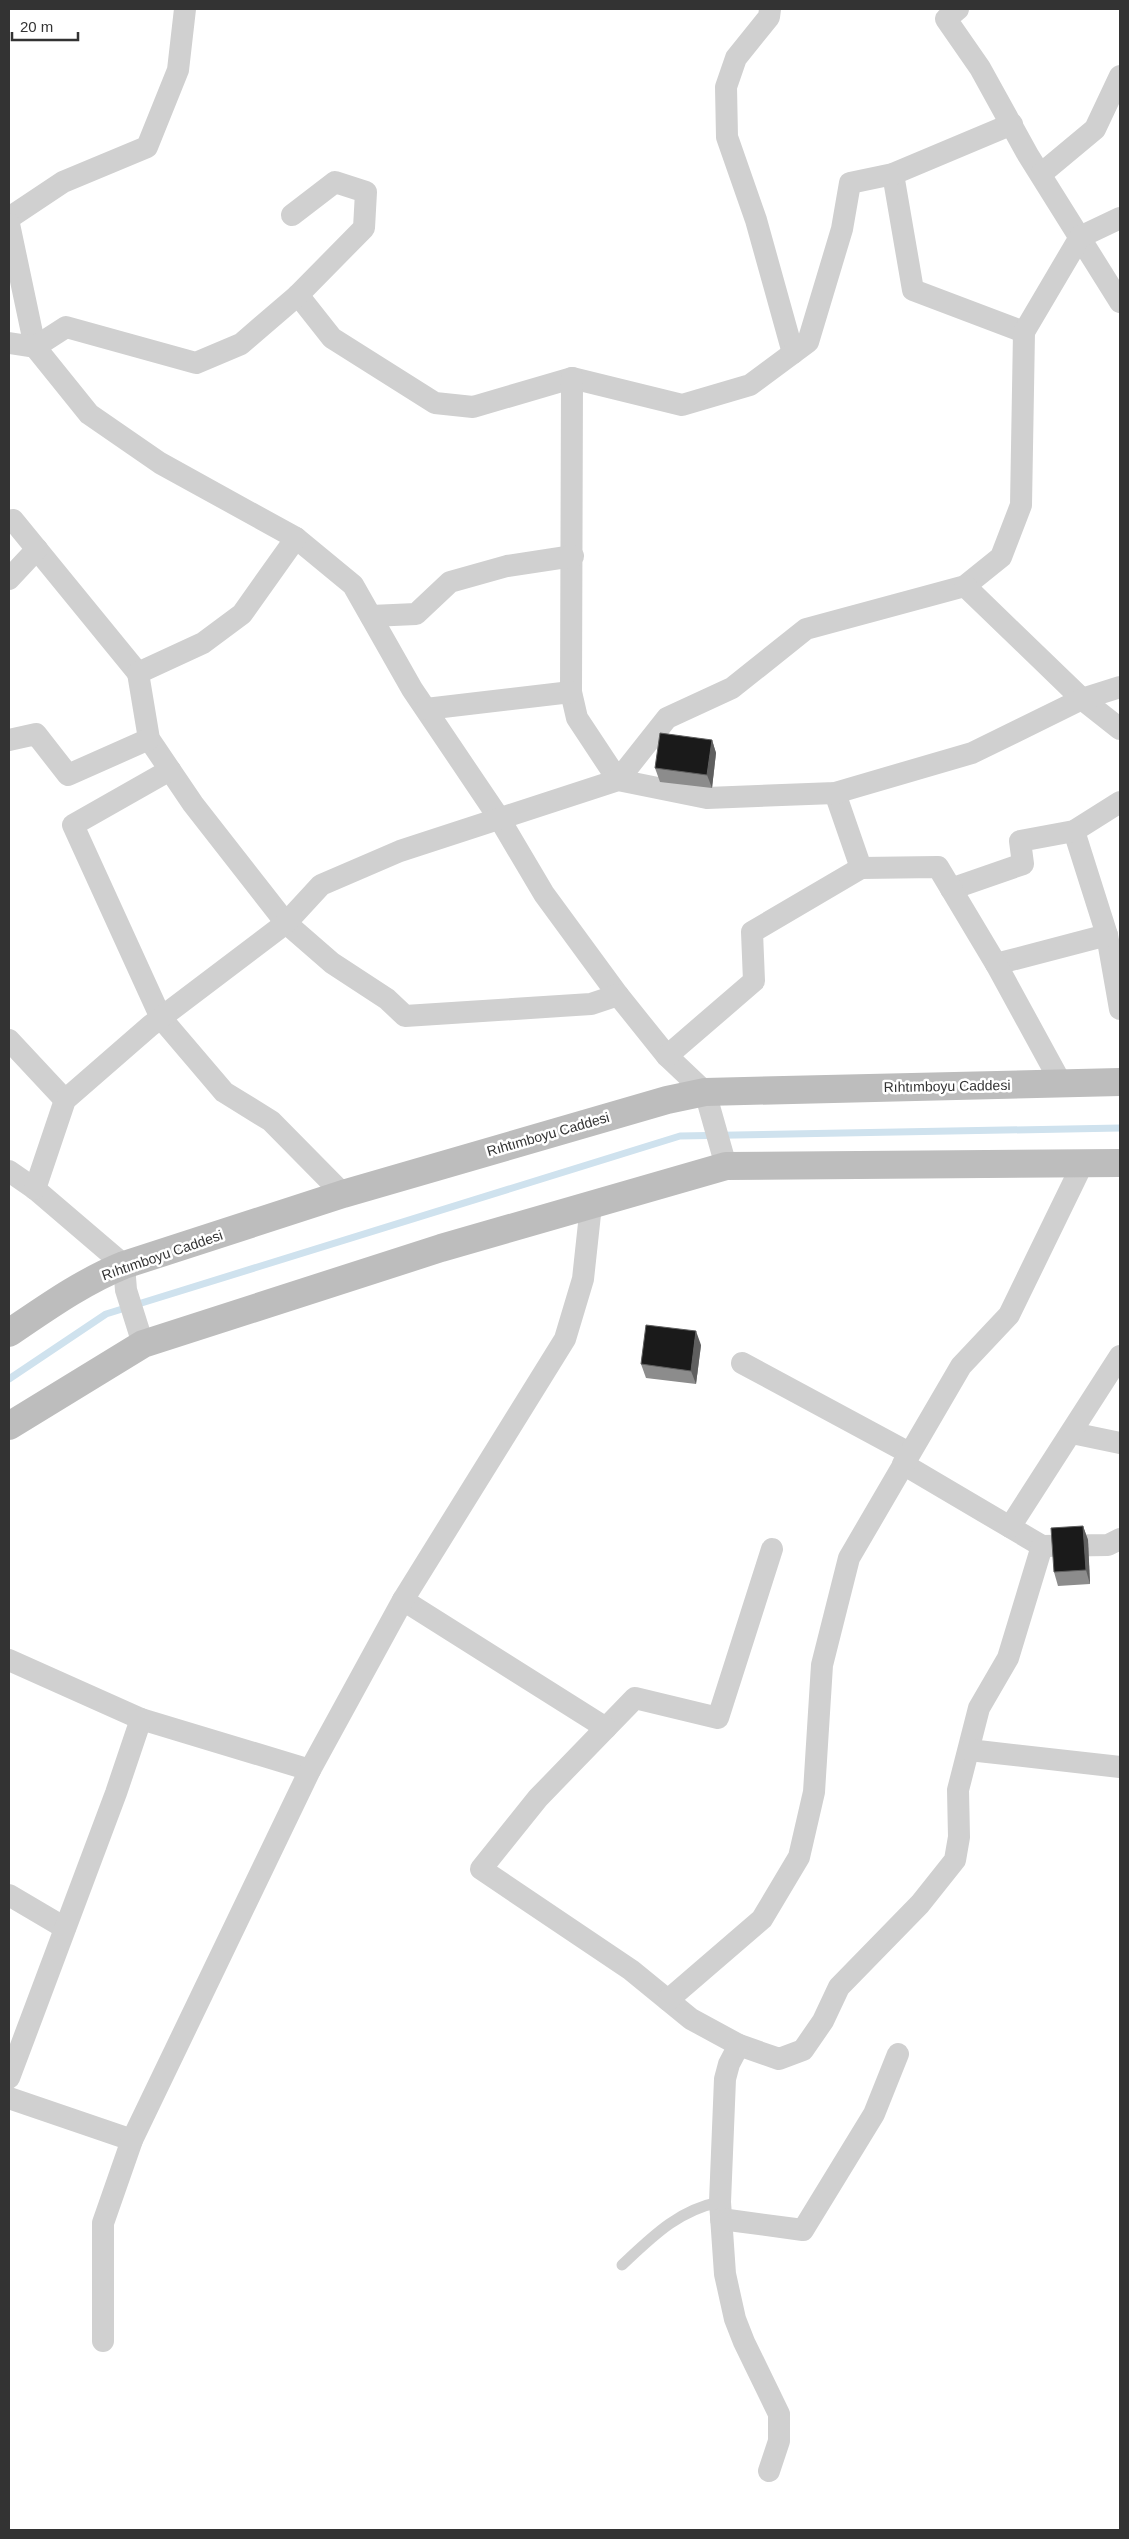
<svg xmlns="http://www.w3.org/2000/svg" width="1129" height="2539" viewBox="0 0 1129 2539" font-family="Arial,sans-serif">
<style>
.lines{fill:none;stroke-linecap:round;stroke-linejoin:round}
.stream{stroke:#cfe2ee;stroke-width:7}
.lane{stroke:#d0d0d0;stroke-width:11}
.street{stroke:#d0d0d0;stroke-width:22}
.secondary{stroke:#bdbdbd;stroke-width:28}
.wall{fill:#8c8c8c}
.shaded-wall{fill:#5f5f5f}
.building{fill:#1a1a1a;stroke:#5f5f5f}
.labels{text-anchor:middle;stroke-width:5;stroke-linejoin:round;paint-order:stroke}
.street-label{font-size:14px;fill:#333;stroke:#fff}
</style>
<rect width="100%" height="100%" fill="#fff"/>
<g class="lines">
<path class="stream" d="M9,1379L106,1314L680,1136L1120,1128"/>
<path class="lane" d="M622,2265C652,2237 678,2210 720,2202"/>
<g class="street">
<path d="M770,9L769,17L736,58L726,87L727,137L756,220L793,353"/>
<path d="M958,9L946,19L980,68L1028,155L1120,302"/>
<path d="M893,174L913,290L1024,332"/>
<path d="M1041,174L1095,129L1120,76"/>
<path d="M9,218L63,182L147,147L178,70L185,9"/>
<path d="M9,224L35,347L89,414L160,463L296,538L353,585L412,689L499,818L544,894L618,995L667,1056L705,1092L726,1166"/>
<path d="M298,295L332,338L435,403L473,407L572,378L682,405L750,385L808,342L842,229L850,183L893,174L1012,124"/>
<path d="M9,343L35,347L66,327L196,363L241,344L298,295L364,228L366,192L335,182L292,215"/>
<path d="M572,378L571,692L577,718L618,780L667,718L732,688L806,629L965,586L1001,557L1021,505L1024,332L1080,237L1120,218"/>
<path d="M13,520L138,673"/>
<path d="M296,538L242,614L203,643L138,673L149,739L193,804L286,923L332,963L387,999L405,1016L591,1004L618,995"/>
<path d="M9,579L37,549"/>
<path d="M965,586L1082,699L1120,729"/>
<path d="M371,616L416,614L450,582L507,566L573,556"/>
<path d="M426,709L571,692"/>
<path d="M9,740L36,734L68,775L149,739"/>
<path d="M170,770L73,825L161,1018L224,1092L271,1121L343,1194"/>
<path d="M835,793L861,868"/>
<path d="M1074,831L1107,935L1120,1009"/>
<path d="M951,889L1023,864L1020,841L1074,831L1120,802"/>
<path d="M996,964L1107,935"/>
<path d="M9,1040L65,1100"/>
<path d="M667,1056L754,981L752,932L861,868L938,867L996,964L1061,1083"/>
<path d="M9,1171L35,1189L124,1265L126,1290L143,1344"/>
<path d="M35,1189L65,1100L150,1026L286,923L321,885L400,851L618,780L707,798L835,793L972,753L1082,699L1120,687"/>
<path d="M742,1363L909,1453"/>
<path d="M1072,1433L1120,1443"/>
<path d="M903,1464L1042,1546L1108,1545L1120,1539"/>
<path d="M1010,1527L1120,1356"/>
<path d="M772,1549L718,1718L635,1698L538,1798L481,1869L631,1970L691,2019L739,2045L779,2059L803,2050L823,2021L839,1987L920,1904L955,1860L959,1837L958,1790L979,1708L1008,1658L1042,1546"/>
<path d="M403,1600L606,1728"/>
<path d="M9,1660L141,1719L310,1770"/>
<path d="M969,1750L1120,1767"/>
<path d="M9,1895L65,1928"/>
<path d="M668,2000L762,1919L799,1857L814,1792L822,1665L849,1558L961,1366L1009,1315L1083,1163"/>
<path d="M739,2045L729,2064L725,2079L720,2202L725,2274L735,2319L744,2342L779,2414V2441L769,2471"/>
<path d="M9,2078L116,1793L141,1719"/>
<path d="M9,2098L132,2140"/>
<path d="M721,2219L803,2230L874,2114L898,2054"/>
<path d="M103,2341V2223L132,2140L310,1770L403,1600L565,1339L583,1279L591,1205"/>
</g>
<g class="secondary">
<path d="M9,1333C46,1308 82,1282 124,1265L343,1194L667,1100L705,1092L1120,1082"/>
<path d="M9,1426L143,1344L441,1248L726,1166L1120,1163"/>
</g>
</g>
<g class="wall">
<path d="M712,740L716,753L712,788L660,782L655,768Z"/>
<path d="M701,1345L696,1384L646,1378L641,1364Z"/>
<path d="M1083,1526L1088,1540L1090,1584L1058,1586L1054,1572Z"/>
</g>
<g class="shaded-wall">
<path d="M712,740L716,753L712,788L707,775Z"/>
<path d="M696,1331L701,1345L696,1384L691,1371Z"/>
<path d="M1083,1526L1088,1540L1090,1584L1086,1570Z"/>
</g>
<g class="building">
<path d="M660,733L712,740L707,775L655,768Z"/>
<path d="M646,1325L696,1331L691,1371L641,1364Z"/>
<path d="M1083,1526L1086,1570L1054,1572L1051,1528Z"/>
</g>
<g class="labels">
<g class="street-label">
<text transform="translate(947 1086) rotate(-1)" y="5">Rıhtımboyu Caddesi</text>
<text transform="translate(548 1134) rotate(-16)" y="5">Rıhtımboyu Caddesi</text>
<text transform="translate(162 1255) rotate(-19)" y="5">Rıhtımboyu Caddesi</text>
</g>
</g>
<rect width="1129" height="2539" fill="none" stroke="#333333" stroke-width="20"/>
<path d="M12 32v8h66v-8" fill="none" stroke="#333333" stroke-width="2.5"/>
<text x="20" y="32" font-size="15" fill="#333333" stroke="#ffffff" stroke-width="4" paint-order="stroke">20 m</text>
</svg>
